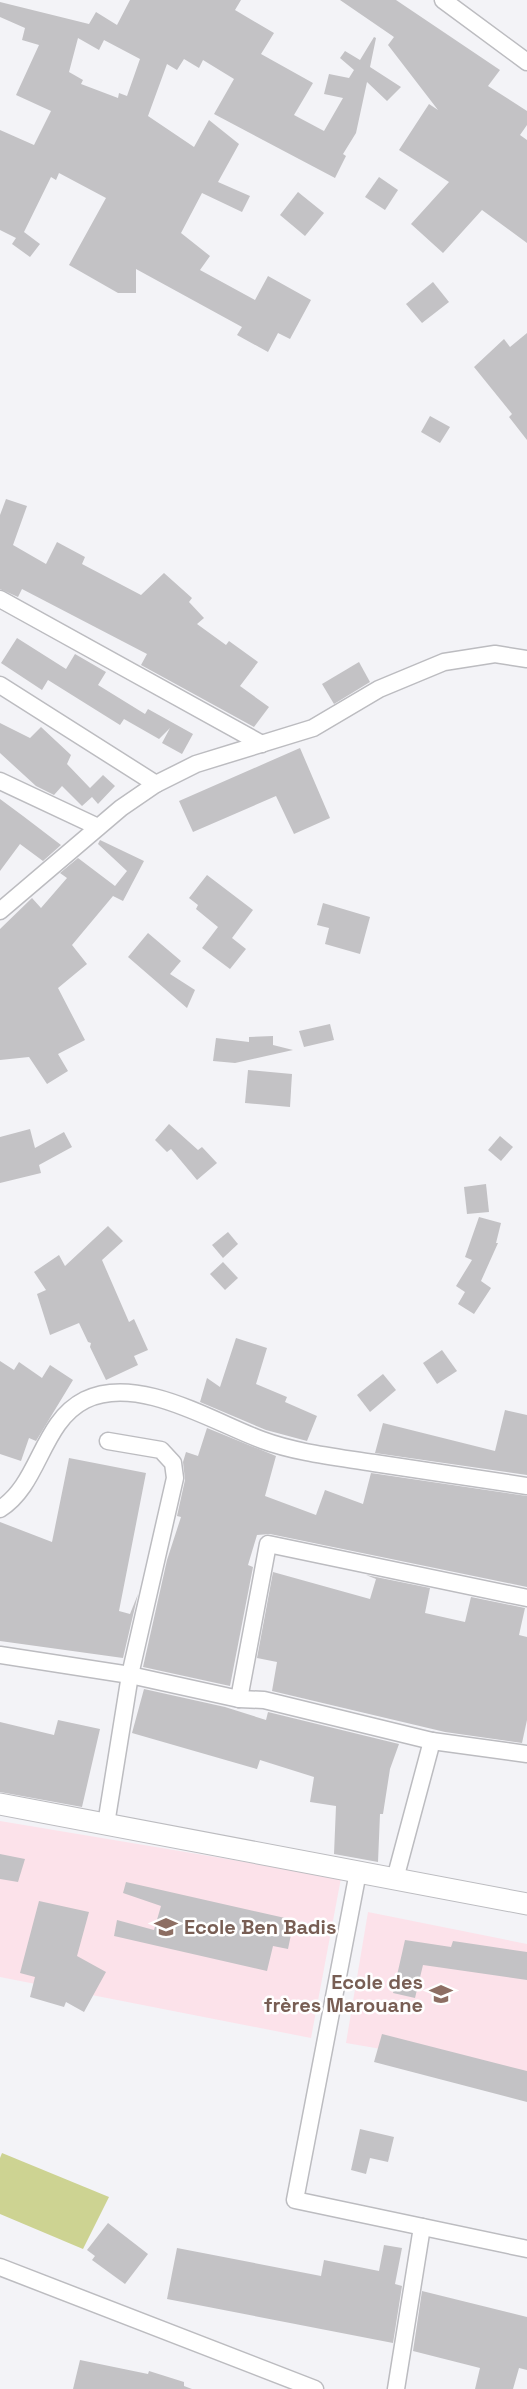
<svg xmlns="http://www.w3.org/2000/svg" width="527" height="2389" viewBox="0 0 527 2389" font-family="'Space Grotesk',sans-serif">
<style>
.education{fill:#fce2ea}
.green{fill:#cdd392}
.building{fill:#c3c2c5;fill-rule:evenodd}
.lines{fill:none;stroke-linecap:round;stroke-linejoin:round}
.minor-casing{stroke:#bcbcc0;stroke-width:19}
.tertiary-casing{stroke:#bcbcc0;stroke-width:23}
.minor{stroke:#fff;stroke-width:16}
.tertiary{stroke:#fff;stroke-width:21}
.labels{text-anchor:middle;stroke-width:5;stroke-linejoin:round;paint-order:stroke}
.education-label{font-size:20px;font-weight:bold;fill:#785e54;stroke:#fff;text-anchor:start}
</style>
<rect width="100%" height="100%" fill="#f3f3f7"/>
<g class="education">
<path d="M0,1821L341,1878L311,2038L0,1977Z"/>
<path d="M368,1912L527,1944V2074L346,2043Z"/>
</g>
<path class="green" d="M2,2153L109,2197L83,2249L0,2214V2158Z"/>
<g class="building">
<path d="M130,0H241L235,10L274,33L261,54L313,83L294,115L324,131L343,98L324,94L329,74L349,78L354,70L340,58L345,51L360,60L374,37L376,38L370,67L401,87L387,101L367,82L356,133L343,154L346,156L335,178L214,114L234,79L203,60L199,68L184,59L177,70L167,64L148,116L194,147L209,120L239,144L218,182L250,196L242,212L202,193L181,233L210,256L200,270L255,300L268,276L311,300L290,339L278,333L268,352L237,335L242,327L136,269V293H118L69,265L106,198L59,173L56,180L51,177L24,232L40,244L30,257L12,244L16,238L0,230V130L34,145L51,111L16,95L39,45L22,40L25,28L0,17V2L89,24L96,12L117,25ZM78,38L99,50L104,40L140,59L127,96L119,93L118,98L81,84L83,80L69,72Z"/>
<path d="M340,0H396L500,70L488,86L527,111V125L520,135L527,140V243L482,210L443,253L411,224L449,182L399,150L429,104L438,110L388,45L394,37Z"/>
<path d="M379,177L398,190L385,210L365,197Z"/>
<path d="M298,192L324,213L305,236L280,215Z"/>
<path d="M433,282L449,302L422,323L406,304Z"/>
<path d="M527,333V440L509,417L512,414L474,367L504,339L510,347Z"/>
<path d="M430,416L450,427L440,443L421,432Z"/>
<path d="M6,499L27,506L13,545L46,564L57,542L85,557L82,564L141,595L164,573L192,598L189,602L204,618L197,624L226,645L229,641L258,662L240,686L269,707L254,727L141,665L147,654L22,589L18,597L0,589V515Z"/>
<path d="M17,638L66,669L75,654L106,672L98,685L145,714L148,709L193,734L182,754L162,743L170,728L159,739L124,719L120,725L48,680L42,690L1,663Z"/>
<path d="M359,662L370,682L334,704L322,684Z"/>
<path d="M0,723L30,738L41,727L71,755L67,764L90,788L103,775L115,786L98,804L92,797L82,806L62,786L54,795L36,786L0,753Z"/>
<path d="M300,748L330,818L294,834L276,796L193,832L179,801Z"/>
<path d="M0,799L23,816L61,845L43,861L20,844L0,871Z"/>
<path d="M100,840L144,861L123,901L113,896L72,945L87,964L58,988L85,1040L58,1054L68,1071L47,1084L29,1057L0,1060V929L32,898L41,908L67,878L60,873L78,858L115,886L127,871L98,844Z"/>
<path d="M207,875L253,910L232,938L246,949L230,969L202,948L218,927L196,909L198,905L189,898Z"/>
<path d="M323,903L370,917L360,954L325,944L329,928L317,925Z"/>
<path d="M148,933L181,961L170,974L195,990L187,1008L128,957Z"/>
<path d="M330,1024L334,1040L304,1047L299,1031Z"/>
<path d="M273,1036V1045L293,1050L235,1063L213,1061L216,1038L249,1042V1037Z"/>
<path d="M248,1070L292,1074L290,1107L245,1103Z"/>
<path d="M169,1124L198,1150L202,1147L217,1163L197,1180L171,1149L167,1152L155,1140Z"/>
<path d="M30,1129L35,1148L64,1132L72,1147L39,1165L41,1173L0,1183V1137Z"/>
<path d="M500,1136L513,1147L501,1161L488,1150Z"/>
<path d="M486,1184L489,1212L467,1214L464,1187Z"/>
<path d="M479,1217L501,1223L496,1243H498L481,1281L491,1288L474,1314L458,1304L465,1292L456,1286L472,1260L465,1257Z"/>
<path d="M108,1226L123,1241L102,1260L129,1322L134,1319L148,1350L134,1356L138,1365L106,1380L90,1347L91,1343L88,1342L79,1323L50,1335L37,1294L46,1290L34,1272L59,1255L65,1266Z"/>
<path d="M228,1232L238,1244L223,1258L212,1245Z"/>
<path d="M223,1262L238,1278L225,1290L210,1274Z"/>
<path d="M236,1338L267,1348L256,1384L287,1397L285,1402L317,1416L307,1441L266,1430L200,1402L207,1378L220,1387Z"/>
<path d="M442,1350L457,1371L437,1384L423,1363Z"/>
<path d="M0,1361L14,1370L19,1362L42,1378L50,1365L73,1380L36,1441L29,1438L21,1461L0,1454Z"/>
<path d="M383,1374L396,1390L370,1412L357,1395Z"/>
<path d="M505,1410L527,1415V1475L375,1453L383,1423L495,1451Z"/>
<path d="M207,1428L276,1456L265,1496L316,1515L325,1490L363,1504L371,1473L527,1496V1587L270,1534L257,1535L248,1565L253,1567L230,1686L143,1667L167,1560L181,1517L177,1516L185,1480L183,1462L186,1452L198,1456Z"/>
<path d="M69,1458L146,1473L119,1611L130,1614L138,1594L123,1658L0,1641V1522L52,1542Z"/>
<path d="M273,1572L370,1599L376,1579L366,1575L430,1588L425,1613L465,1622L471,1597L525,1608L519,1635L527,1637V1720L522,1743L445,1732L272,1691L277,1662L257,1658Z"/>
<path d="M144,1689L225,1707L266,1720L268,1712L399,1744L390,1769L383,1814H380L378,1862L334,1854L336,1806L310,1802L314,1777L260,1760L257,1769L132,1733Z"/>
<path d="M58,1720L100,1729L82,1807L0,1792V1722L54,1735Z"/>
<path d="M0,1854L25,1859L18,1882L0,1879Z"/>
<path d="M126,1882L294,1920L288,1949L273,1946L267,1971L114,1936L117,1920L154,1930L161,1906L123,1893Z"/>
<path d="M39,1901L89,1912L77,1956L106,1972L84,2012L66,2002L64,2007L30,1997L35,1977L20,1973Z"/>
<path d="M405,1940L451,1947L453,1941L527,1952V1980L423,1965L415,1998L393,1993Z"/>
<path d="M382,2034L527,2071V2102L374,2062Z"/>
<path d="M360,2129L394,2137L388,2162L370,2158L366,2174L351,2170Z"/>
<path d="M108,2223L148,2254L125,2284L92,2260L95,2256L87,2250Z"/>
<path d="M384,2245L402,2248L395,2284L402,2286L393,2343L167,2299L177,2248L321,2276L324,2260L379,2271Z"/>
<path d="M422,2291L527,2317V2370L519,2368L513,2389H475L480,2368L413,2351Z"/>
<path d="M80,2360L148,2374L149,2371L184,2382V2386L192,2389H73Z"/>
</g>
<g class="lines">
<g class="minor-casing">
<g id="minor">
<path d="M443,0L527,62"/>
<path d="M0,599L262,744"/>
<path d="M0,685L156,784"/>
<path d="M0,781L98,827"/>
<path d="M0,911L121,808L156,784L196,764L313,728L379,689L444,662L495,654L527,659"/>
<path d="M0,1509C40,1484 41,1422 85,1400C138,1374 213,1422 262,1440C297,1453 337,1457 374,1463C425,1471 476,1478 527,1486"/>
<path d="M0,1655L130,1675L239,1699L264,1700L432,1741L527,1754"/>
<path d="M239,1699L268,1544L527,1598"/>
<path d="M106,1824L130,1675L175,1478L173,1463L161,1450L108,1441"/>
<path d="M358,1872L295,2200L527,2249"/>
<path d="M395,1879L432,1741"/>
<path d="M0,2267L315,2389"/>
<path d="M396,2389L422,2227"/>
</g>
</g>
<g class="tertiary-casing">
<path id="tertiary" d="M0,1804L527,1904"/>
</g>
<use href="#minor" class="minor"/>
<use href="#tertiary" class="tertiary"/>
</g>
<defs>
<g id="school-bare" transform="scale(1.8)"><path d="M0-5L7-2L0 1L-7-2ZM-4 1L0 2.5L4 1V4Q0 6-4 4Z" fill="#8d6e63" stroke="#fff" stroke-width="2.5" paint-order="stroke"/></g>
</defs>
<g fill-rule="evenodd">
<use href="#school-bare" x="166" y="1927"/>
<use href="#school-bare" x="441" y="1994"/>
</g>
<g class="labels">
<g class="education-label">
<text x="184" y="1934">Ecole Ben Badis</text>
<text x="423" y="1989" text-anchor="end">Ecole des<tspan x="423" dy="23">frères Marouane</tspan></text>
</g>
</g>
</svg>
